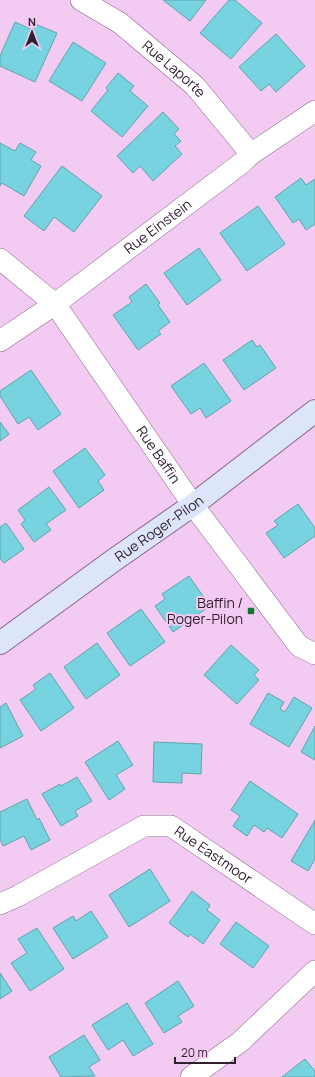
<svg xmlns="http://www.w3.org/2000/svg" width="315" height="1077" viewBox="0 0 315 1077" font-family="Manrope,sans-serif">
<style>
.building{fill:#77d3e0;stroke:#60a4ad}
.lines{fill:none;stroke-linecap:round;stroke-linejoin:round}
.street-casing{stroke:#8a6589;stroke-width:22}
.secondary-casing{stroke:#8a6589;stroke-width:24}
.street{stroke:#fff;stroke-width:21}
.secondary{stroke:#dde5fa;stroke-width:22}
.poi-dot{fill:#127a2d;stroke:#f3caf2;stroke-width:1.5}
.labels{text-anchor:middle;stroke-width:4;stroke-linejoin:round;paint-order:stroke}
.street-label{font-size:14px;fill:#2f202f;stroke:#f3caf2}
.poi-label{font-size:14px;fill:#2f202f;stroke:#f3caf2;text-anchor:end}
</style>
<rect width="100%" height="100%" fill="#f3caf2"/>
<g class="building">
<path d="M163,0H206L190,21Z"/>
<path d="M229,0H235L262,23L231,59L200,33Z"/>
<path d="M15,22L33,30L35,24L57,33L35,82L0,66V56Z"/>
<path d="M276,34L305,66L276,92L269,84L261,91L239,67Z"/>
<path d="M73,42L106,63L82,101L49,81Z"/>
<path d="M118,73L134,86L130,91L148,106L122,137L91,111L108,90L106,88Z"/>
<path d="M163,112L179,129L174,134L181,141L175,146L182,154L153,181L140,166L133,173L117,156Z"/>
<path d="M0,143L15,151L20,143L36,152L31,160L41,166L24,196L2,183L0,186Z"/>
<path d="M62,166L102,196L74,232L54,217L44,231L24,216Z"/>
<path d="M301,178L306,185L315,179V224L306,230L299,219L293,223L275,197Z"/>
<path d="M258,206L285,244L247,271L220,233Z"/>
<path d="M199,248L221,280L187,305L164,273Z"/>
<path d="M146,284L160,303L158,305L170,322L158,331L161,334L138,350L113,315L132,302L129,297Z"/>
<path d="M252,340L257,347L260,345L276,368L244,390L223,360Z"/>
<path d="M204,363L231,401L206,418L200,408L191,414L171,386Z"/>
<path d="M31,370L61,414L38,430L29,417L18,424L0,396V391Z"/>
<path d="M0,422L9,434L0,441Z"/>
<path d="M85,448L105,475L98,481L104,490L79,508L53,471Z"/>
<path d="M49,487L66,510L46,524L51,530L34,542L21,524L25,520L18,510Z"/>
<path d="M298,504L315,528V536L284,558L266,533L278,525L274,521Z"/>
<path d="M6,523L24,549L4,563L0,559V527Z"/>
<path d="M189,576L210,606L173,632L155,606L165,599L162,594Z"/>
<path d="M141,609L165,642L130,666L107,633Z"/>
<path d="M97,643L120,675L86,699L64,667Z"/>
<path d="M231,645L259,670L254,675L259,680L237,704L204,675Z"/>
<path d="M50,673L74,708L41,731L20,700L36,689L33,685Z"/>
<path d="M268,693L284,702L280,709L285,712L294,697L312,708L289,747L250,724Z"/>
<path d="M6,703L23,736L0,748V707Z"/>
<path d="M315,726V760L301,752Z"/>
<path d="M118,741L133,765L116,775L125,789L109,800L85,762Z"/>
<path d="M154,742L202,744L201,774L182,773V783L153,782Z"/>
<path d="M77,777L92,801L75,811L78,816L61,826L42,794L60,784L61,786Z"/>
<path d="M250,781L298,814L282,838L267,828L264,832L254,825L247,836L233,826L240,816L231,810Z"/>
<path d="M27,799L37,820L39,818L50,840L31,850L24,836L3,846L0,839V812Z"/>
<path d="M315,820V859L308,871L291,861Z"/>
<path d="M150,869L170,901L129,927L109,895Z"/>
<path d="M192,891L210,905L207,910L220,920L203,944L190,934L188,937L169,923Z"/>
<path d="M91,911L108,937L73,959L53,928L73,916L76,921Z"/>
<path d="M236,922L269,946L253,968L220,944Z"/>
<path d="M37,928L64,969L30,991L11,963L27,953L18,939Z"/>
<path d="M0,973L12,991L0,999Z"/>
<path d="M178,981L194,1006L178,1016L182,1022L164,1033L145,1003Z"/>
<path d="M127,1003L153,1044L133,1056L123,1040L108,1050L92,1025Z"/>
<path d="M84,1035L100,1060L89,1067L95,1076L61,1077L49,1057Z"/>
<path d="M305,1059L315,1071V1077H282Z"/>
</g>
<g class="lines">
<g class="street-casing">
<g id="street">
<path id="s1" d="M81,0L120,23L195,86L251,154"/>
<path id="s2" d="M0,259L55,304L193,505L299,646L315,654"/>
<path id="s3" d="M0,341L55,304L243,162L251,154L315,111"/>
<path id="s4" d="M0,904L18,896L144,826H171L315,924"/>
<path d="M191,1077L240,1042L315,971"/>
</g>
</g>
<g class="secondary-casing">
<g id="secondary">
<path id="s5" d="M0,643L114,560L193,505L315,411"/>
</g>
</g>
<use href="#street" class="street"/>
<use href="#secondary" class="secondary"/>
</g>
<rect class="poi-dot" x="247" y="607" width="8" height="8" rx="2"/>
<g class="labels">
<g class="street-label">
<text dy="5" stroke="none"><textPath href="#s1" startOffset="116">Rue Laporte</textPath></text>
<text dy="5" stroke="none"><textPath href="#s3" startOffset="195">Rue Einstein</textPath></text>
<text dy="5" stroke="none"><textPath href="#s2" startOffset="254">Rue Baffin</textPath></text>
<text dy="5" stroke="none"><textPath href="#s5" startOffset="196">Rue Roger-Pilon</textPath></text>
<text dy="5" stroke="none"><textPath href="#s4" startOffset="242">Rue Eastmoor</textPath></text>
</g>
<g class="poi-label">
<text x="243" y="608">Baffin /<tspan x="243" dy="16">Roger-Pilon</tspan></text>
</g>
</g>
<g transform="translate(32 32)" stroke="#f3caf2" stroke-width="3" paint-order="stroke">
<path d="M0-3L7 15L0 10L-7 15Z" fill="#2f202f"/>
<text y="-6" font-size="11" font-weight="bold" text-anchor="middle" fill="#2f202f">N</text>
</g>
<path d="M175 1057v6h60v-6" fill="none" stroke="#2f202f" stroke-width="2"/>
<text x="181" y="1057" font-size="12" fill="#2f202f" stroke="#f3caf2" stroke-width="3" paint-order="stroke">20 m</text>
</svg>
